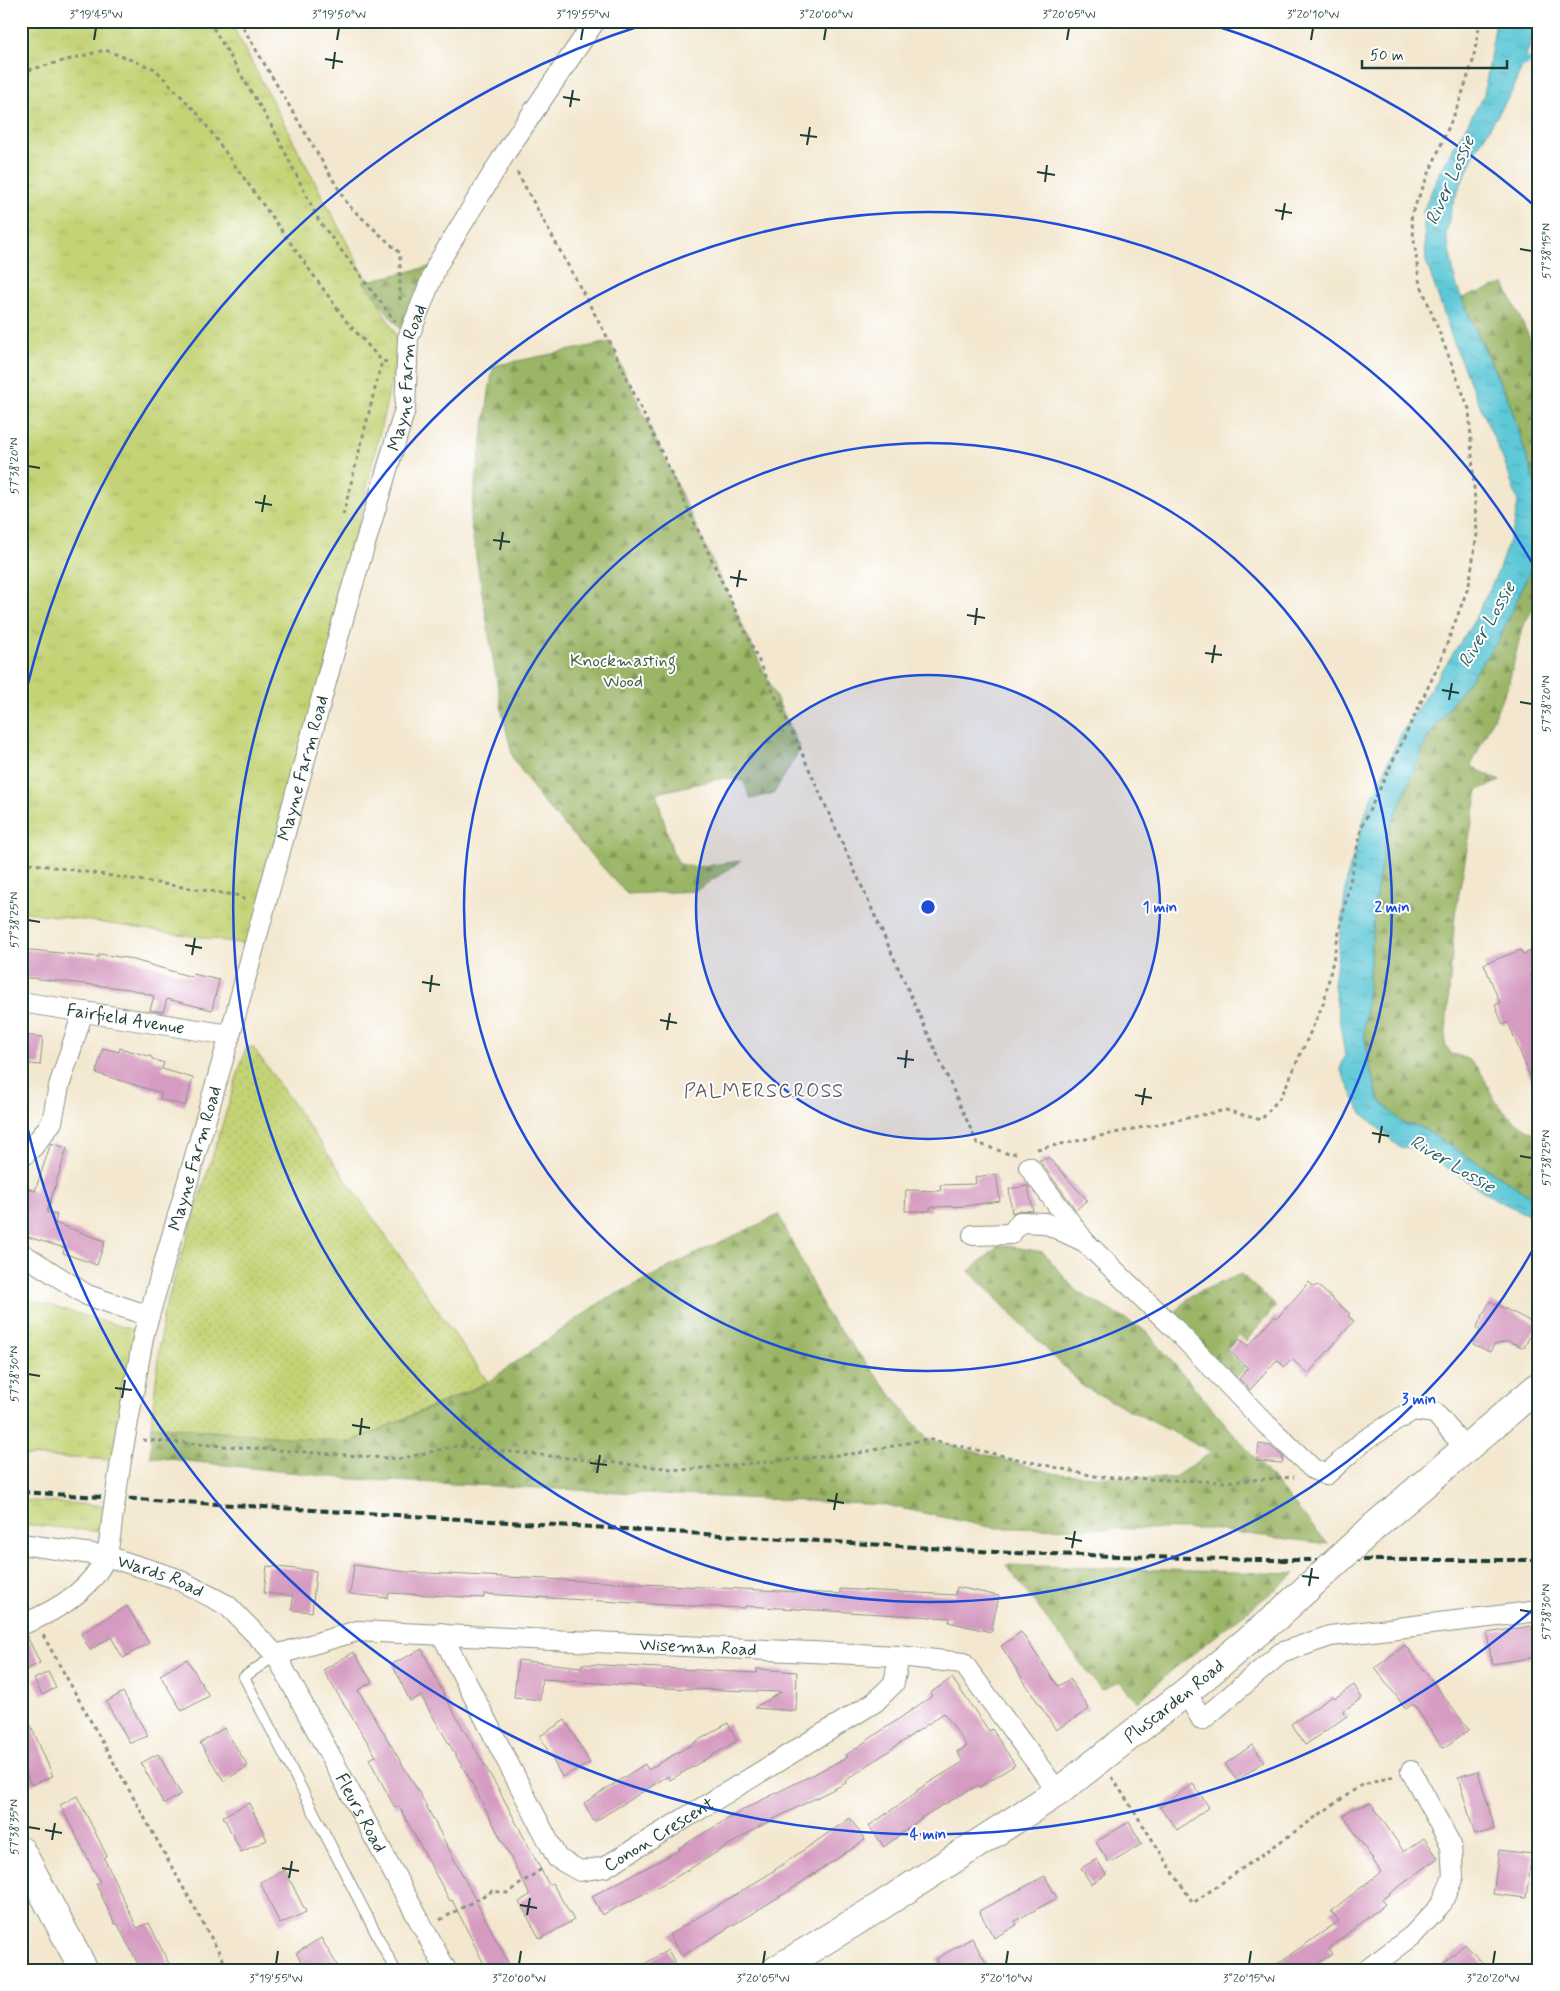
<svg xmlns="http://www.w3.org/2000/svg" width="1560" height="1991" viewBox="0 0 1560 1991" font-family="Mynerve,sans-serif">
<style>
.grass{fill:url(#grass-tufts);stroke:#728854}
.forest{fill:url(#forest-firs);stroke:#5d794d}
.park{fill:url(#park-dots);stroke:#728854}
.water{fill:url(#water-ripples);stroke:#3e8286}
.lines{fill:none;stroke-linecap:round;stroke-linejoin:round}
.stream{stroke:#5dc8d7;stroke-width:5.5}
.building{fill:#d59bc1}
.lane-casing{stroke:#899282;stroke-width:12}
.street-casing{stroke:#899282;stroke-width:22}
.secondary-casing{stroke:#899282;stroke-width:30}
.path{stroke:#899282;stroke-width:3;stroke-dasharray:4 4;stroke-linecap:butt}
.lane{stroke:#fff;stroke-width:10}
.street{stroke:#fff;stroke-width:20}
.secondary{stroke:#fff;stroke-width:28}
.rail{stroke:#1f3d34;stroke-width:4;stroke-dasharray:8 4;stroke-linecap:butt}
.street-bridge-casing{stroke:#899282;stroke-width:22;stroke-linecap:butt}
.secondary-bridge-casing{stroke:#899282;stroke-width:30;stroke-linecap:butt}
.street-bridge{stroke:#fff;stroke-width:20}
.secondary-bridge{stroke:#fff;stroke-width:28}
.ticks{fill:none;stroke:#1f3d34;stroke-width:2}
.ring{fill:none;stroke:#1d4ed8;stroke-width:2.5}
.labels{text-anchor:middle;stroke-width:4;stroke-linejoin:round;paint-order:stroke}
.street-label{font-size:18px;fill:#1f3d34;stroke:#fff}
.park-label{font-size:18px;fill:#486244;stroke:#fff}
.water-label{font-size:19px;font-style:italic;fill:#2e605d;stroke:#fff}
.quarter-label{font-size:20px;letter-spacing:1px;fill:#5f5e65;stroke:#fff}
.centre{fill:#1d4ed8;stroke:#fff;stroke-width:2.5}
.ring-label{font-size:15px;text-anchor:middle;font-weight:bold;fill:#1d4ed8;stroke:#fff;stroke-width:4;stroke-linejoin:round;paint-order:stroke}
.neatline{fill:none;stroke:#1f3d34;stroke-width:2}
.ticks-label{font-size:12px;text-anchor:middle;fill:#1f3d34}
</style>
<defs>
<pattern id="grass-tufts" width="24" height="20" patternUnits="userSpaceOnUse" patternTransform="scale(1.25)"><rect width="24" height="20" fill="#c4d375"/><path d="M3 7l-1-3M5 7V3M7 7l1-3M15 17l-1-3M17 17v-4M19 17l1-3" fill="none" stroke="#a8b666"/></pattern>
<pattern id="forest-firs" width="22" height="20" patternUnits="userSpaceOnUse" patternTransform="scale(1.25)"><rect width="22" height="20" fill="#9bb566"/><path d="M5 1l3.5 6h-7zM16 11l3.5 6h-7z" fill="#7e9455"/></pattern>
<pattern id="park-dots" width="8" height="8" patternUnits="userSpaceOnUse" patternTransform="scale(1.25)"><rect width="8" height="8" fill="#c4d375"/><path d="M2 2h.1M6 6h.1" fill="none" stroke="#a8b666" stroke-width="1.8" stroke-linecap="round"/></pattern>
<pattern id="water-ripples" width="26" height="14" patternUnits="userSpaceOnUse" patternTransform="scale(1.25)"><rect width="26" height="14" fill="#5dc8d7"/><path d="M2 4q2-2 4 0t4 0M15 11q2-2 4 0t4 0" fill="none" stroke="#4ca4af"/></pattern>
</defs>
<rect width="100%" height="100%" fill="#fff"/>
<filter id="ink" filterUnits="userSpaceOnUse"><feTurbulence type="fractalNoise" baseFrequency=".02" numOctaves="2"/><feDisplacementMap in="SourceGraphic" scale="10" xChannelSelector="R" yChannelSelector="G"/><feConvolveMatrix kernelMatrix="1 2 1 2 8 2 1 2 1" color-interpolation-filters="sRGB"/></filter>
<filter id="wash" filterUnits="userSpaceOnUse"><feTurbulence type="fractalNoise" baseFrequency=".0096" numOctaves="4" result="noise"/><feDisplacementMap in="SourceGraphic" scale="20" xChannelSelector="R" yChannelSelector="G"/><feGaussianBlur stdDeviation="1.12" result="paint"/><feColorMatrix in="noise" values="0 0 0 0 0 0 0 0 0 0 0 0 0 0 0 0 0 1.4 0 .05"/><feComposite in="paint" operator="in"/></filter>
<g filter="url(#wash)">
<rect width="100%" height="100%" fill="#f3e7cf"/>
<g class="grass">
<path d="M21,21H230L400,343L306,754L254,945L21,911Z"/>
<path d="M21,1297L144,1333L121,1460L21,1456Z"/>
<path d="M21,1500L110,1506L106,1532L21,1524Z"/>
</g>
<g class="forest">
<path d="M437,265L408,338L363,282Z"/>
<path d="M1504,284L1539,358V508L1534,480L1509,401L1462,298Z"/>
<path d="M610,342L800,749L774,793L751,799L743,781L724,778L656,793L672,850L679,864L697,867L741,861L695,891L627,894L542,801L513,758L502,712L470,520L493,366Z"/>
<path d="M1539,534V597L1522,628L1508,686L1471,766L1500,781L1478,790L1455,914L1445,1044L1451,1054C1486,1060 1482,1084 1499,1106C1510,1119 1524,1128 1539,1136V1201L1419,1126L1404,1124L1380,1101L1370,1070L1364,1031L1375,903L1385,840L1428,737L1500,638L1535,559Z"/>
<path d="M779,1215L826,1313L927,1439L1057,1474L1111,1477L1173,1478L1212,1452L1084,1387L969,1271L1000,1245L1043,1252L1076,1291L1146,1331L1328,1544L1208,1529L994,1528L886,1505L352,1479L151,1457V1426L350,1442L482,1386L601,1302L701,1251Z"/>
<path d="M1241,1274L1276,1306L1246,1341L1239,1335L1226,1351L1245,1369L1233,1380L1171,1315L1192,1295Z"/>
<path d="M1006,1565L1295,1574L1171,1671L1138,1702L1119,1682L1101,1690Z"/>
</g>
<path class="park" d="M253,1047L488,1382L350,1442L151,1426L163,1315L246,1048Z"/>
<path class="water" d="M1496,21H1535L1534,34L1513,90L1476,150L1452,205L1446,234L1456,284L1474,328L1509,401L1534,480L1539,508V534L1535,559L1500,638L1428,737L1385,840L1375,903L1364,1031L1370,1070L1380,1101L1404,1124L1419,1126L1539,1201V1220L1497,1200L1414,1146L1400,1148L1361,1112L1340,1069L1345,1056L1334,985L1347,878L1368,805L1402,732L1474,621L1497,574L1514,526L1518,502L1506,466L1457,352L1426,261L1423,211L1440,171L1484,95Z"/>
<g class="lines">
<path class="stream" d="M1517,68L1539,55"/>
</g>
<g id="blocks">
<g class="building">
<path d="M1539,948V970L1530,973L1539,993L1538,1096L1508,1022L1503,1025L1495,1005L1500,1003L1484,964L1521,950L1523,954Z"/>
<path d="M21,949L99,957V954L127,958L192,977L193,974L219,980L212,1010L167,999L163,1012L150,1010L154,996L130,989L21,977Z"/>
<path d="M21,1035L43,1037L40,1065L21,1063Z"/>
<path d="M103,1048L119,1052L120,1048L152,1057V1059L164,1063L162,1069L193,1078L185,1106L160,1099L161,1093L96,1073Z"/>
<path d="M51,1143L67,1148L47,1212L57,1215L55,1223L105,1241L97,1265L63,1253L65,1248L21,1235V1186L35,1191Z"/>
<path d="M1049,1158L1087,1200L1076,1210L1039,1160Z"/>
<path d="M996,1174L1000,1201L965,1206L930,1207V1211H905L906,1190L941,1191L940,1185L976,1184L975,1177Z"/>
<path d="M1028,1186L1033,1211L1020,1210L1012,1213L1009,1189Z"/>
<path d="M1309,1282L1314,1287L1317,1285L1350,1314L1348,1316L1354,1321L1308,1374L1292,1359L1285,1367L1277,1360L1250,1390L1239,1379L1248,1368L1229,1351L1239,1339L1248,1346L1275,1316L1277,1318Z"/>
<path d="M1490,1301L1536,1324L1524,1348L1508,1341L1494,1345L1490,1352L1473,1344L1480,1330L1476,1328Z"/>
<path d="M1259,1444L1271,1446L1283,1457L1282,1463L1257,1461Z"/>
<path d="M354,1565L407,1572L840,1594V1589L955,1595L957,1587L999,1596L991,1632L949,1622L950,1618L745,1606V1608L668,1605L484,1594V1598L389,1593L388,1598L350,1594Z"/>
<path d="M267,1566L316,1571L312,1612L292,1610L293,1596L264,1593Z"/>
<path d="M127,1606L149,1643L123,1658L111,1637L90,1650L81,1634Z"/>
<path d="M1531,1626L1537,1657L1492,1664L1487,1633Z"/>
<path d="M1021,1632L1058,1686L1070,1679L1089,1709L1056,1730L1001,1646Z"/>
<path d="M27,1636L40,1663L21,1672V1637Z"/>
<path d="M1405,1645L1469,1730L1443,1748L1413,1704L1406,1709L1375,1668Z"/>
<path d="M422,1649L445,1697L499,1790L549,1885L552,1883L574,1920L540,1939L519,1902L530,1895L472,1783L421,1696L410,1701L392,1664Z"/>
<path d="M354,1652L372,1682L358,1690L420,1794L512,1970H487L452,1900L450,1901L399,1806L395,1808L369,1759L376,1756L323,1670Z"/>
<path d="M187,1659L209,1696L182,1711L160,1675Z"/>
<path d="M518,1660L581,1667L582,1664L757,1673V1669L797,1672L796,1711L754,1708L781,1692L664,1688L542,1679L540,1700L514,1697Z"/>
<path d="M48,1672L56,1688L42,1695L34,1679Z"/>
<path d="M952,1678L989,1731L992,1729L1015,1765L979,1787L978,1785L924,1816L884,1847L869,1826L917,1792V1790L963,1762L957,1752L967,1746L944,1713L845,1781L846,1783L762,1825L671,1880L602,1915L592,1896L680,1850L679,1848L746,1808L848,1757L846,1755L932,1696L930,1693Z"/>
<path d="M1354,1685L1362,1698L1343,1711L1347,1716L1305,1745L1291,1724L1333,1696L1335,1698Z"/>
<path d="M123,1692L148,1736L130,1743L106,1702Z"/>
<path d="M21,1703L53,1776L31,1785L21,1762Z"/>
<path d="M565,1720L590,1763L562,1777L540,1736Z"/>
<path d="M728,1723L737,1741L670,1780L668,1776L594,1822L584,1803L645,1764L648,1770Z"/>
<path d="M224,1728L248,1766L224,1781L200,1743Z"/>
<path d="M1252,1745L1264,1761L1237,1781L1225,1764Z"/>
<path d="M158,1754L181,1794L164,1804L141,1763Z"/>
<path d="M1478,1771L1495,1829L1475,1835L1458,1777Z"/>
<path d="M1193,1784L1209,1807L1177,1830L1160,1807Z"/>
<path d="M77,1796L107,1856L104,1858L137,1928L149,1923L172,1970H141L117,1923L115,1924L96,1884L100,1882L60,1805Z"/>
<path d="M249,1803L267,1840L241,1852L223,1816Z"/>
<path d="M1371,1803L1404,1852L1424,1838L1438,1858L1381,1900L1385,1904L1328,1949L1332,1954L1309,1970H1268L1339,1921L1331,1911L1381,1872L1343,1815L1352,1809Z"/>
<path d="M850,1818L865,1840L784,1894L682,1956L669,1935L766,1876Z"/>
<path d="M1129,1822L1142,1844L1109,1863L1096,1842Z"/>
<path d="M1499,1850L1532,1854L1526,1898L1493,1894Z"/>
<path d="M1097,1859L1106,1875L1091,1884L1081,1868Z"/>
<path d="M285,1870L306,1912L280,1924L260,1882Z"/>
<path d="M1045,1876L1057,1898L1015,1921L1017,1925L994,1938L979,1911Z"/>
<path d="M321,1938L340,1970H306L296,1953Z"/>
<path d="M972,1938L990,1970H942L936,1959Z"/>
<path d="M1465,1944L1488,1970H1436Z"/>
<path d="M668,1950L679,1970H634Z"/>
</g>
</g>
</g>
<g filter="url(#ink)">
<use href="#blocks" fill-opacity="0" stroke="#899282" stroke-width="1"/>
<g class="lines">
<g class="lane-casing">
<path id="lane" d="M276,1655L244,1677L395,1970"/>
</g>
<g class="street-casing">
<g id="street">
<path id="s1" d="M21,1002L230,1035"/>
<path d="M21,1158L33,1147L52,1122L59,1086L83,1012"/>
<path d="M1029,1167L1085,1242L1172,1326L1266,1424L1313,1469L1326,1475L1362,1442L1413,1410L1435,1413L1466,1449"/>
<path d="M973,1235L1011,1234L1020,1222L1045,1223L1081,1240"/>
<path d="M21,1253L87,1295L149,1316"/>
<path id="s2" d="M121,1460L144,1333L230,1035L348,601L405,409L408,338L437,265L506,152L595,21"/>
<path id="s3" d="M21,1544L106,1556L175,1578L227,1605L276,1655L446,1970"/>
<path d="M21,1625C54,1612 92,1590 106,1556C111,1541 111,1522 114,1507"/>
<path id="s4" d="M441,1633L557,1858L580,1871L605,1867L875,1702L894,1683L899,1656"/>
<path id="s5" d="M276,1655L357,1631L899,1656L963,1663L1058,1792"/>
<path d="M1186,1692L1202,1720L1281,1653L1330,1636L1539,1611"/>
<path d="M1367,1970L1412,1936L1441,1905L1453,1877L1451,1845L1411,1771"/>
</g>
</g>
<g class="secondary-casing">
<g id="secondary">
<path d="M1375,1526L1539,1386"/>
<path d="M21,1851L84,1970"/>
<path id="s6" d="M776,1970L876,1909L1058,1792L1186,1692L1276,1617"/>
</g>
</g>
<g class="path">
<path d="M209,21L274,130L319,221L395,321"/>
<path d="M239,21L348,205L400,253V302"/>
<path d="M21,72L105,50L155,69L198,114L347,322L382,361L388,362"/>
<path d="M517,172L610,342L800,749L977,1143L1009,1154L1016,1153"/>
<path d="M343,515L382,361"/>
<path d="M21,862L241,896L247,903"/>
<path d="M1037,1149L1226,1110L1261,1120L1282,1095L1324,1002L1362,826L1440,662L1469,585L1477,534L1469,409L1419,280L1411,215L1459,103L1473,61L1480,21"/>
<path d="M143,1440L399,1459L456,1446L682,1470L859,1453L927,1439L1099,1477L1223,1482L1294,1477"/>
<path d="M43,1635L229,1970"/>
<path d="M1112,1777L1193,1903L1360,1786L1394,1776"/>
<path d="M440,1920L492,1891L507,1893L543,1868"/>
</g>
<use href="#lane" class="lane"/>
<use href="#street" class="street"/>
<use href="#secondary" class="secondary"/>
<path class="rail" d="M21,1492L1013,1553L1258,1560H1539"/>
<g class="street-bridge-casing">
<path id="street-bridge" d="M114,1507L121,1460"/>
</g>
<g class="secondary-bridge-casing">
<path id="secondary-bridge" d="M1276,1617L1375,1526"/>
</g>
<use href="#street-bridge" class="street-bridge"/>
<use href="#secondary-bridge" class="secondary-bridge"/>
</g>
</g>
<path class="ticks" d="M94,40L96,28M337,40L339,28M581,40L583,28M824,40L826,28M1067,40L1069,28M1311,40L1313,28M325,59L343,62M333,69L335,52M563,97L580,100M570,107L573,90M800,135L817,137M807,145L810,127M1037,172L1055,175M1045,182L1047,165M1275,210L1292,213M1282,220L1285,203M1520,249L1532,251M28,466L40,468M255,502L272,505M262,512L265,495M493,540L510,542M500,550L503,532M730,577L747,580M737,587L740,570M967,615L985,618M975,625L977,608M1205,653L1222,655M1212,663L1215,645M1442,690L1459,693M1449,700L1452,683M1520,702L1532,704M28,920L40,922M185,945L202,948M192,955L195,938M422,982L440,985M430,992L432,975M660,1020L677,1023M667,1030L670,1013M897,1058L914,1060M905,1068L907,1050M1135,1095L1152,1098M1142,1105L1145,1088M1372,1133L1389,1136M1379,1143L1382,1126M1520,1156L1532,1158M28,1374L40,1376M115,1388L132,1390M122,1398L125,1380M352,1425L370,1428M360,1435L362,1418M590,1463L607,1465M597,1473L600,1455M827,1500L844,1503M834,1510L837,1493M1065,1538L1082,1541M1072,1548L1075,1531M1302,1576L1319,1578M1309,1586L1312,1568M1520,1610L1532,1612M28,1827L40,1829M45,1830L62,1833M52,1840L55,1823M282,1868L299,1871M289,1878L292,1861M520,1905L537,1908M527,1915L530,1898M276,1964L278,1951M519,1964L521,1951M763,1964L765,1951M1006,1964L1008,1951M1249,1964L1251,1951M1493,1964L1495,1951"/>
<circle cx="928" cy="907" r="232" fill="#1d4ed8" fill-opacity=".12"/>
<g class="ring">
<circle cx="928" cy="907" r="232"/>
<circle cx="928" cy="907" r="464"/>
<path d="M1536 1244A695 695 0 1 1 1536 570"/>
<path d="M1536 1607A927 927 0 0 1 21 1100M21 714A927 927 0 0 1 649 23M1207 23A927 927 0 0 1 1536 207"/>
</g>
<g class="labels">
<g class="street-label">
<text dy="6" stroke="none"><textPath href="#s2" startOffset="1121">Mayne Farm Road</textPath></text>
<text dy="6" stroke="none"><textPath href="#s2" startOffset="716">Mayne Farm Road</textPath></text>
<text dy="6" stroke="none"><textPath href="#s1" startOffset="106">Fairfield Avenue</textPath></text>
<text dy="6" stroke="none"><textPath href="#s2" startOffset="311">Mayne Farm Road</textPath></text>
<text dy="6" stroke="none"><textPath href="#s3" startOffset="144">Wards Road</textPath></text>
<text dy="6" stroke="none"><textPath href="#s5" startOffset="426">Wiseman Road</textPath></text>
<text dy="6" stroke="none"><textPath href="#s6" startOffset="481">Pluscarden Road</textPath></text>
<text dy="6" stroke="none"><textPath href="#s3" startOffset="466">Fleurs Road</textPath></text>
<text dy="6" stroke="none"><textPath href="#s4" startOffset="368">Conon Crescent</textPath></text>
</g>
<g class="park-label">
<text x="623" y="666">Knockmasting<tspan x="623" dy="21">Wood</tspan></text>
</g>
<g class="water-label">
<text transform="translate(1449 180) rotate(-66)" y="7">River Lossie</text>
<text transform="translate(1486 624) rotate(-60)" y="7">River Lossie</text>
<text transform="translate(1453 1163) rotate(31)" y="7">River Lossie</text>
</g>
<g class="quarter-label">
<text x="764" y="1097">PALMERSCROSS</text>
</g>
</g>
<circle cx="928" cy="907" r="8" class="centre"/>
<g class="ring-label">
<text x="1160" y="912">1 min</text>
<text x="1392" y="912">2 min</text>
<text x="1419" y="1404">3 min</text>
<text x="928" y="1839">4 min</text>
</g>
<rect width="1560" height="1991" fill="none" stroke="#fff" stroke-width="55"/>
<path d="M1362 60v8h145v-8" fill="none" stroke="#1f3d34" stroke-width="2.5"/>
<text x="1370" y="60" font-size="15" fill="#1f3d34" stroke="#ffffff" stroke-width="4" paint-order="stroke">50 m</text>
<rect x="28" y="28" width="1504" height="1936" class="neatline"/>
<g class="ticks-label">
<text x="96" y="18">3°19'45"W</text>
<text x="339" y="18">3°19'50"W</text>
<text x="583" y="18">3°19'55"W</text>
<text x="826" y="18">3°20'00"W</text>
<text x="1069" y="18">3°20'05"W</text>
<text x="1313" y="18">3°20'10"W</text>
<text transform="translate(1546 251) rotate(-90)" y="4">57°38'15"N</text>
<text transform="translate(14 466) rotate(-90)" y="4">57°38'20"N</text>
<text transform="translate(1546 704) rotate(-90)" y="4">57°38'20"N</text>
<text transform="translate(14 920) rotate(-90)" y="4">57°38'25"N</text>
<text transform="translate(1546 1158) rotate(-90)" y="4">57°38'25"N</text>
<text transform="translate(14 1374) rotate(-90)" y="4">57°38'30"N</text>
<text transform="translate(1546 1612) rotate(-90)" y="4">57°38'30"N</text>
<text transform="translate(14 1827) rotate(-90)" y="4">57°38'35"N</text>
<text x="276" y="1982">3°19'55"W</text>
<text x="519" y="1982">3°20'00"W</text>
<text x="763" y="1982">3°20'05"W</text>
<text x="1006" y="1982">3°20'10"W</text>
<text x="1249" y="1982">3°20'15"W</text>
<text x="1493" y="1982">3°20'20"W</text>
</g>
</svg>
